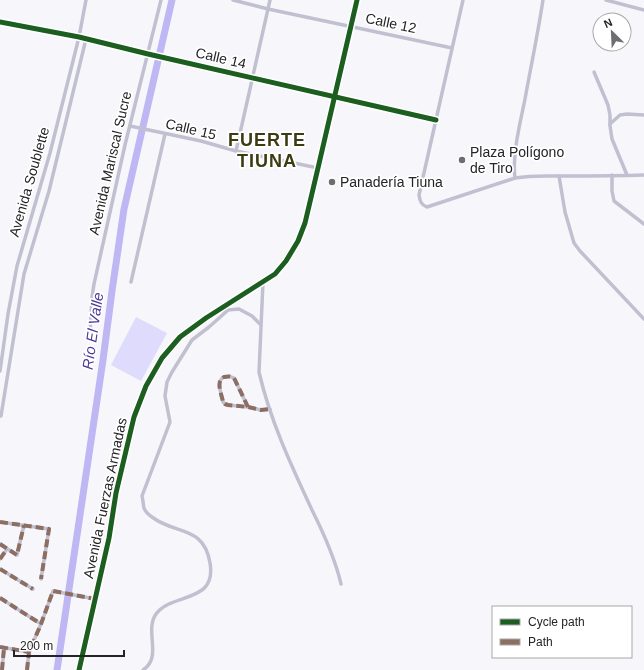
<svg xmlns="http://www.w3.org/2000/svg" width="644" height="670" viewBox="0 0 644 670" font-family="Arial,sans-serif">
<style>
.green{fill:#dedbfc}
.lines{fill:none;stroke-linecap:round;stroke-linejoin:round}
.river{stroke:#beb7f4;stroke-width:7}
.minor{stroke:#c1c0d1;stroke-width:3.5}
.quiet{stroke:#8d6e63;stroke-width:4;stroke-dasharray:8 4;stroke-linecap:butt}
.cycleway-casing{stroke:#fff;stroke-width:8}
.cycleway{stroke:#1b5e20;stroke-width:5}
.poi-dot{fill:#6e6e71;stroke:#fff;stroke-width:1.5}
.labels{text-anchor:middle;stroke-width:3.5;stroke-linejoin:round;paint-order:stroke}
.street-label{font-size:14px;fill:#242427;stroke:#fff}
.poi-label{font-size:14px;fill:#242427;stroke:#fff;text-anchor:start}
.water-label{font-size:15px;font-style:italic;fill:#4e3899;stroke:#fff}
.district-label{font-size:18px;font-weight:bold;letter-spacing:1px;fill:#3c3b12;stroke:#fff}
</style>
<rect width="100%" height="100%" fill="#f7f7fb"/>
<path class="green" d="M136,317L167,333L141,381L111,365Z"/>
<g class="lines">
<path class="river" d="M57,670L103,360L112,291L124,209L172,0"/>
<g class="minor">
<path d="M233,0L268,9L452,48"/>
<path d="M463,0L419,195C420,201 421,205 427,207L515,178C532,175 545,176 561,176C589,176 616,176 644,175"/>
<path d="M606,0L644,10"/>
<path d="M0,22L79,37L148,54L436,120"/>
<path d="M594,72L608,105L610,115V126L612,139L627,175"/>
<path d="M610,124L620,115L627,114L644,115"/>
<path d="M130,126L201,141L236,151L318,168"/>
<path d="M236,151L270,0"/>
<path d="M612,175V191L614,201L644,224"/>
<path d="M559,176L565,212L574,243L580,251L644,319"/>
<path d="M515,178C512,154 520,124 525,99C531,66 538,33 543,0"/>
<path d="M131,282L165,134"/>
<path d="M263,282L259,372C270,420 291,465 312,510C324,534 335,558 341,584"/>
<path d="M217,311L239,309L252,316L260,324"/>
<path d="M90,333L92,297L94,284L125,145L161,0"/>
<path d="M0,371L8,314L17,266L50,153L79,37L86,0"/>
<path d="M248,407L234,378C230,376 228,376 224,377C215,381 222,395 223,402L225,404L228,405L248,407L261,410L270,409"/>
<path d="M1,416L24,274L49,191L86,39"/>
<path d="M0,522L49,529L41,579"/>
<path d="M0,544L17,555L24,525"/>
<path d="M0,559L7,549"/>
<path d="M0,569L33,589"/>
<path d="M0,598L41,624"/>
<path d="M0,647L29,652"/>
<path d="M2,670L4,648"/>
<path d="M27,670L29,652L41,624L53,591L95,599"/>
<path d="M79,670L109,538L116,493L134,417L146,386L162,358L180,337L206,318L275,274L286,261L298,241L305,223L318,168L357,0"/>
<path d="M143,670C163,657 144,631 156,614C172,592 217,604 210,563C204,525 175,535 152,517C149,515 145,511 144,508C143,504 143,499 142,496L170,422L165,396L167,382L172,372L192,340L209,327L227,311"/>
</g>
<g class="quiet">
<path d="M248,407L234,378C230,376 228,376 224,377C215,381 222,395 223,402L225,404L228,405L248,407L261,410L270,409"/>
<path d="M0,522L49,529L41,579"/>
<path d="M0,544L17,555L24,525"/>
<path d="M0,559L7,549"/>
<path d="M0,569L33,589"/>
<path d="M0,598L41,624"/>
<path d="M0,647L29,652"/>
<path d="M2,670L4,648"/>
<path d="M27,670L29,652L41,624L53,591L95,599"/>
</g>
<g class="cycleway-casing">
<g id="cycleway">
<path d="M0,22L79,37L148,54L436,120"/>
<path d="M79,670L109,538L116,493L134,417L146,386L162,358L180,337L206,318L275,274L286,261L298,241L305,223L318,168L357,0"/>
</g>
</g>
<use href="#cycleway" class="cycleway"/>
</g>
<g class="poi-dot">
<circle cx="462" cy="160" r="4"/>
<circle cx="332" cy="182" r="4"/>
</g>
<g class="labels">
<g class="street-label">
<text transform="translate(391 23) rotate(12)" y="5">Calle 12</text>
<text transform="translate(221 58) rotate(13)" y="5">Calle 14</text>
<text transform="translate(191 129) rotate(13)" y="5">Calle 15</text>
<text transform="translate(110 163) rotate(-77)" y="5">Avenida Mariscal Sucre</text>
<text transform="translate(29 182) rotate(-74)" y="5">Avenida Soublette</text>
<text transform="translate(105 498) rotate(-78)" y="5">Avenida Fuerzas Armadas</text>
</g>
<g class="poi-label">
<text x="470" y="157">Plaza Polígono<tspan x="470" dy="16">de Tiro</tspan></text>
<text x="340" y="187">Panadería Tiuna</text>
</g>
<g class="water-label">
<text transform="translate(93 331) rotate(-82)" y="5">Río El Valle</text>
</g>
<g class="district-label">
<text x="267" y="146">FUERTE<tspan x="267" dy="21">TIUNA</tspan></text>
</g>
</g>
<rect x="492" y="606" width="140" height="52" fill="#ffffff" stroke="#a7a7a9"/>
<rect x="500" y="619" width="20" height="6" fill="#1b5e20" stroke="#a7a7a9"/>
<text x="528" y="626" font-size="12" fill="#242427">Cycle path</text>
<rect x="500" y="639" width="20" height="6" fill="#8d6e63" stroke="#a7a7a9"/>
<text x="528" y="646" font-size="12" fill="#242427">Path</text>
<g transform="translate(612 32) rotate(336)"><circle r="19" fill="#ffffff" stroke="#a7a7a9"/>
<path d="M0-3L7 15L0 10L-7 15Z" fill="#6e6e71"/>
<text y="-6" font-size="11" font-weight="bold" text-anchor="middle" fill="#242427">N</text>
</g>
<path d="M14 650v6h110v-6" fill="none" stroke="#242427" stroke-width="2"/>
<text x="20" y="650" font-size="12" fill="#242427" stroke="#ffffff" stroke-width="3" paint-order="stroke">200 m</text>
</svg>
